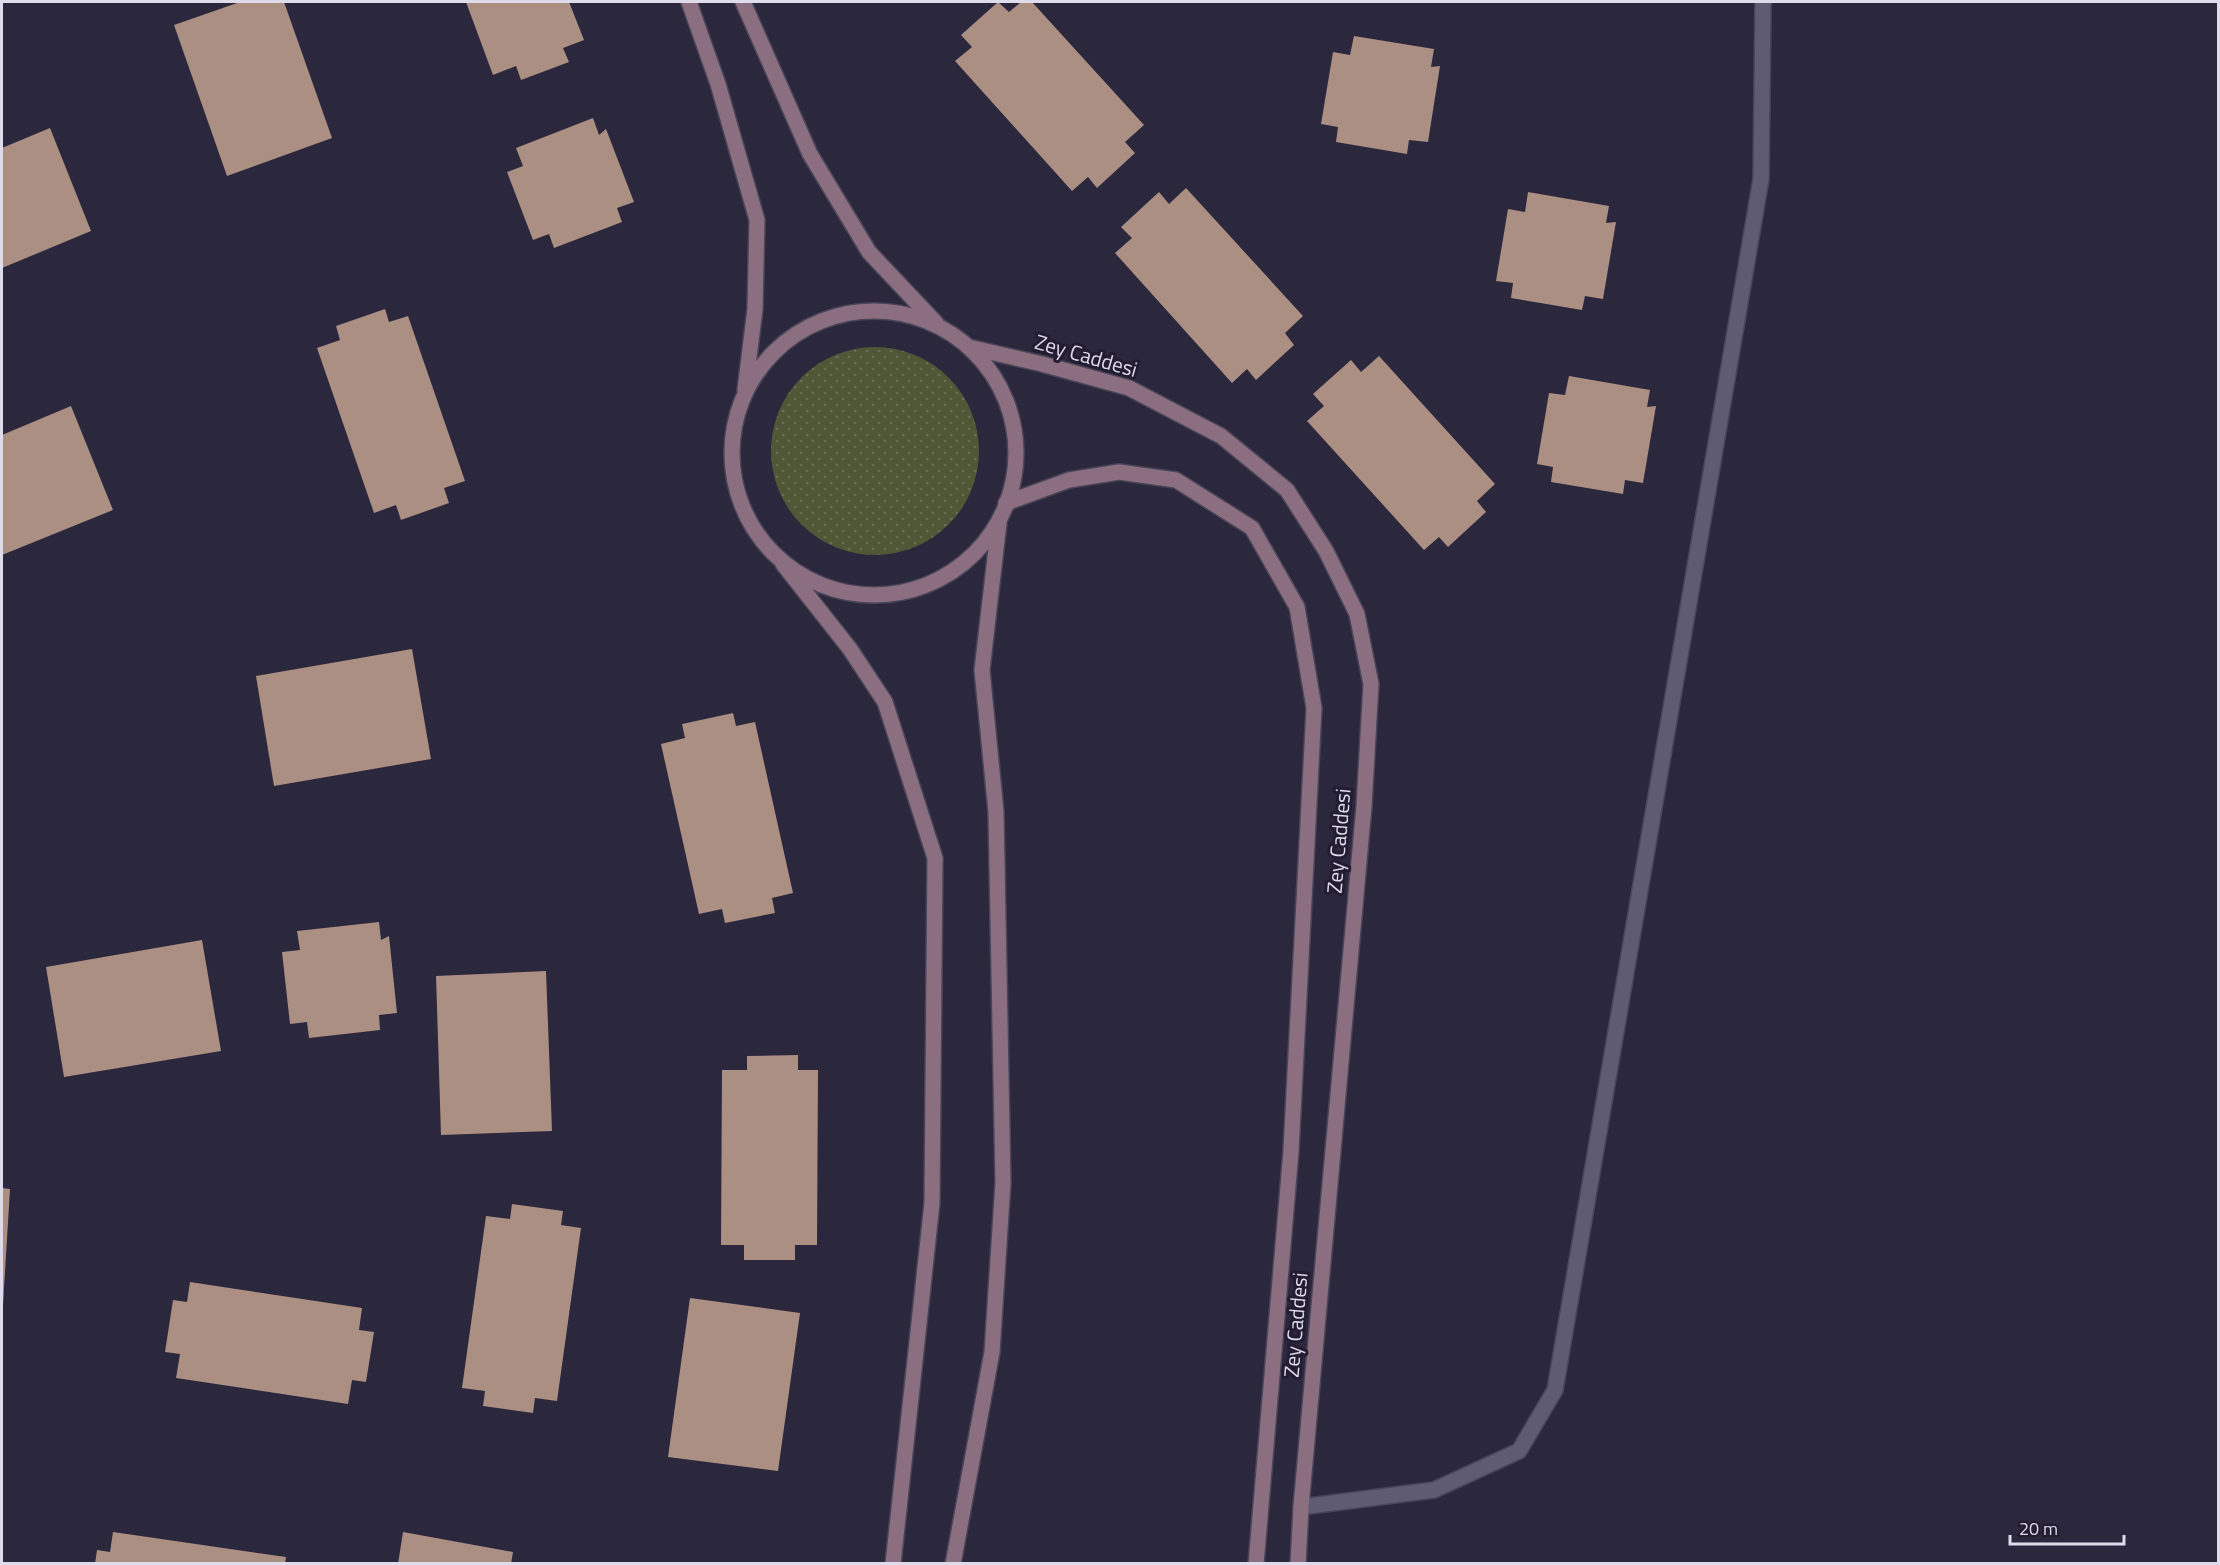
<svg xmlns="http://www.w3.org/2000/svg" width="2220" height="1565" viewBox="0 0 2220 1565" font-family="'Titillium Web',sans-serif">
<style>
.grass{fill:url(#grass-dots)}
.building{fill:#ac8f83}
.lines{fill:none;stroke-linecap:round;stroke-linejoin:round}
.street-casing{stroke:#494457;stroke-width:18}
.secondary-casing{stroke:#494457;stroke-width:18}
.street{stroke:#5f5b73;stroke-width:15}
.secondary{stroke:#8b6f80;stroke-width:15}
.labels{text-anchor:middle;stroke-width:6;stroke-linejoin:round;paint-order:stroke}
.street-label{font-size:21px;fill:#dedbea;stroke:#221d32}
</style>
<defs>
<pattern id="grass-dots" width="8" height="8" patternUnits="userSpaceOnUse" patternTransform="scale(1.5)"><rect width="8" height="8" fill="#4f5736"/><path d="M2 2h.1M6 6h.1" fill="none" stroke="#686f53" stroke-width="1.8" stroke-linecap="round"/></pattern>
</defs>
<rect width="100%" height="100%" fill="#2b273c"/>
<circle class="grass" cx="875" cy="451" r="104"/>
<g class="building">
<path d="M240,2H284L332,138L227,176L174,25Z"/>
<path d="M466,2H569L584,40L563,48L569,62L521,80L516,66L493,75Z"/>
<path d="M998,2L1009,12L1021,2H1032L1144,125L1125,142L1135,153L1097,188L1088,177L1072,191L955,61L972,47L961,35Z"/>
<path d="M1354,36L1434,49L1431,67L1440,66L1428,142L1409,140L1407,154L1336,142L1338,127L1321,124L1333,52L1350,55Z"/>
<path d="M593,118L599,135L606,129L634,202L617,208L622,222L554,248L549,234L533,240L507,172L523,166L516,148Z"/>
<path d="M50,128L91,231L2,268V148Z"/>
<path d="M1186,188L1303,316L1285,333L1294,345L1256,380L1247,369L1232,383L1115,253L1132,238L1121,227L1159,192L1169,204Z"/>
<path d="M1528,192L1609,206L1606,223L1616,222L1603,299L1585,296L1582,310L1511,298L1513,283L1496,281L1508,209L1525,212Z"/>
<path d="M385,309L389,322L408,316L465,481L444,488L449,503L401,520L396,505L374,513L317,348L340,340L336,326Z"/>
<path d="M1379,356L1495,484L1477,501L1486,512L1448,547L1439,537L1424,550L1307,421L1324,406L1313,394L1351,360L1361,372Z"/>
<path d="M1569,376L1650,390L1647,407L1656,406L1643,483L1625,480L1623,494L1551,482L1553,467L1537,464L1549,393L1565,395Z"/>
<path d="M71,406L113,510L2,555V435Z"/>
<path d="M412,649L431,759L274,786L256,676Z"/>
<path d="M733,713L736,726L755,722L793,893L772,898L775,913L725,923L722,909L699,914L661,744L685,738L682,724Z"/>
<path d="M379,922L381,940L389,936L397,1013L379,1015L380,1030L309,1038L307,1022L290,1024L282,952L300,950L297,931Z"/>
<path d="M202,940L221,1051L64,1077L46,967Z"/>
<path d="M546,971L552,1131L441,1135L436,976Z"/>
<path d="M798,1055V1070H818L817,1245H795V1260H744V1245H721L722,1070H747V1056Z"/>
<path d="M2,1188L10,1189L3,1305H2Z"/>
<path d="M512,1204L563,1211L561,1225L581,1228L557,1401L535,1398L533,1413L483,1406L485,1391L462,1388L486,1216L510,1219Z"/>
<path d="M190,1282L362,1308L359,1330L374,1332L366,1382L352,1380L348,1404L176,1378L180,1354L165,1352L173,1300L187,1302Z"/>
<path d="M690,1298L800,1313L778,1471L668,1457Z"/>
<path d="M113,1532L286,1557L285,1564H95L97,1550L110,1552Z"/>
<path d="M403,1532L513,1552L511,1564H398Z"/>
</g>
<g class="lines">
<g class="street-casing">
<path id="street" d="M1301,1507L1434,1490L1519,1451L1555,1390L1761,179L1763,2"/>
</g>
<g class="secondary-casing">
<g id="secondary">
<path d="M689,2L718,84L757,220L755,309L745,390"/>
<path d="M743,2L810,154L869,252L936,323"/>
<circle cx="874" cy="453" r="142"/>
<path d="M973,348L1042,364L1129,388L1221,436L1287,490L1326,551L1357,614L1371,684L1364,806L1301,1507L1298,1564"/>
<path d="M1006,503L1069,480L1119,472L1176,480L1252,528L1297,607L1314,708L1291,1151L1256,1564"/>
<path d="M783,564L850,649L885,702L935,858L932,1203L893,1564"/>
<path d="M953,1564L992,1352L1003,1183L996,812L982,670L999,523"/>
</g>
</g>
<use href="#street" class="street"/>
<use href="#secondary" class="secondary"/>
</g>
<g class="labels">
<g class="street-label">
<text transform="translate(1086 356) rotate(16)" y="7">Zey Caddesi</text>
<text transform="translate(1339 841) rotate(-85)" y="7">Zey Caddesi</text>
<text transform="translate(1296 1325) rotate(-85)" y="7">Zey Caddesi</text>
</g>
</g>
<rect width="2220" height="1565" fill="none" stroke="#dedbea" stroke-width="6"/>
<path d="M2010 1535v9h114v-9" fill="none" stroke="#dedbea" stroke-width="3"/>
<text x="2019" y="1535" font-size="18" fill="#dedbea" stroke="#221d32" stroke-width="4.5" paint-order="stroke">20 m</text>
</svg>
